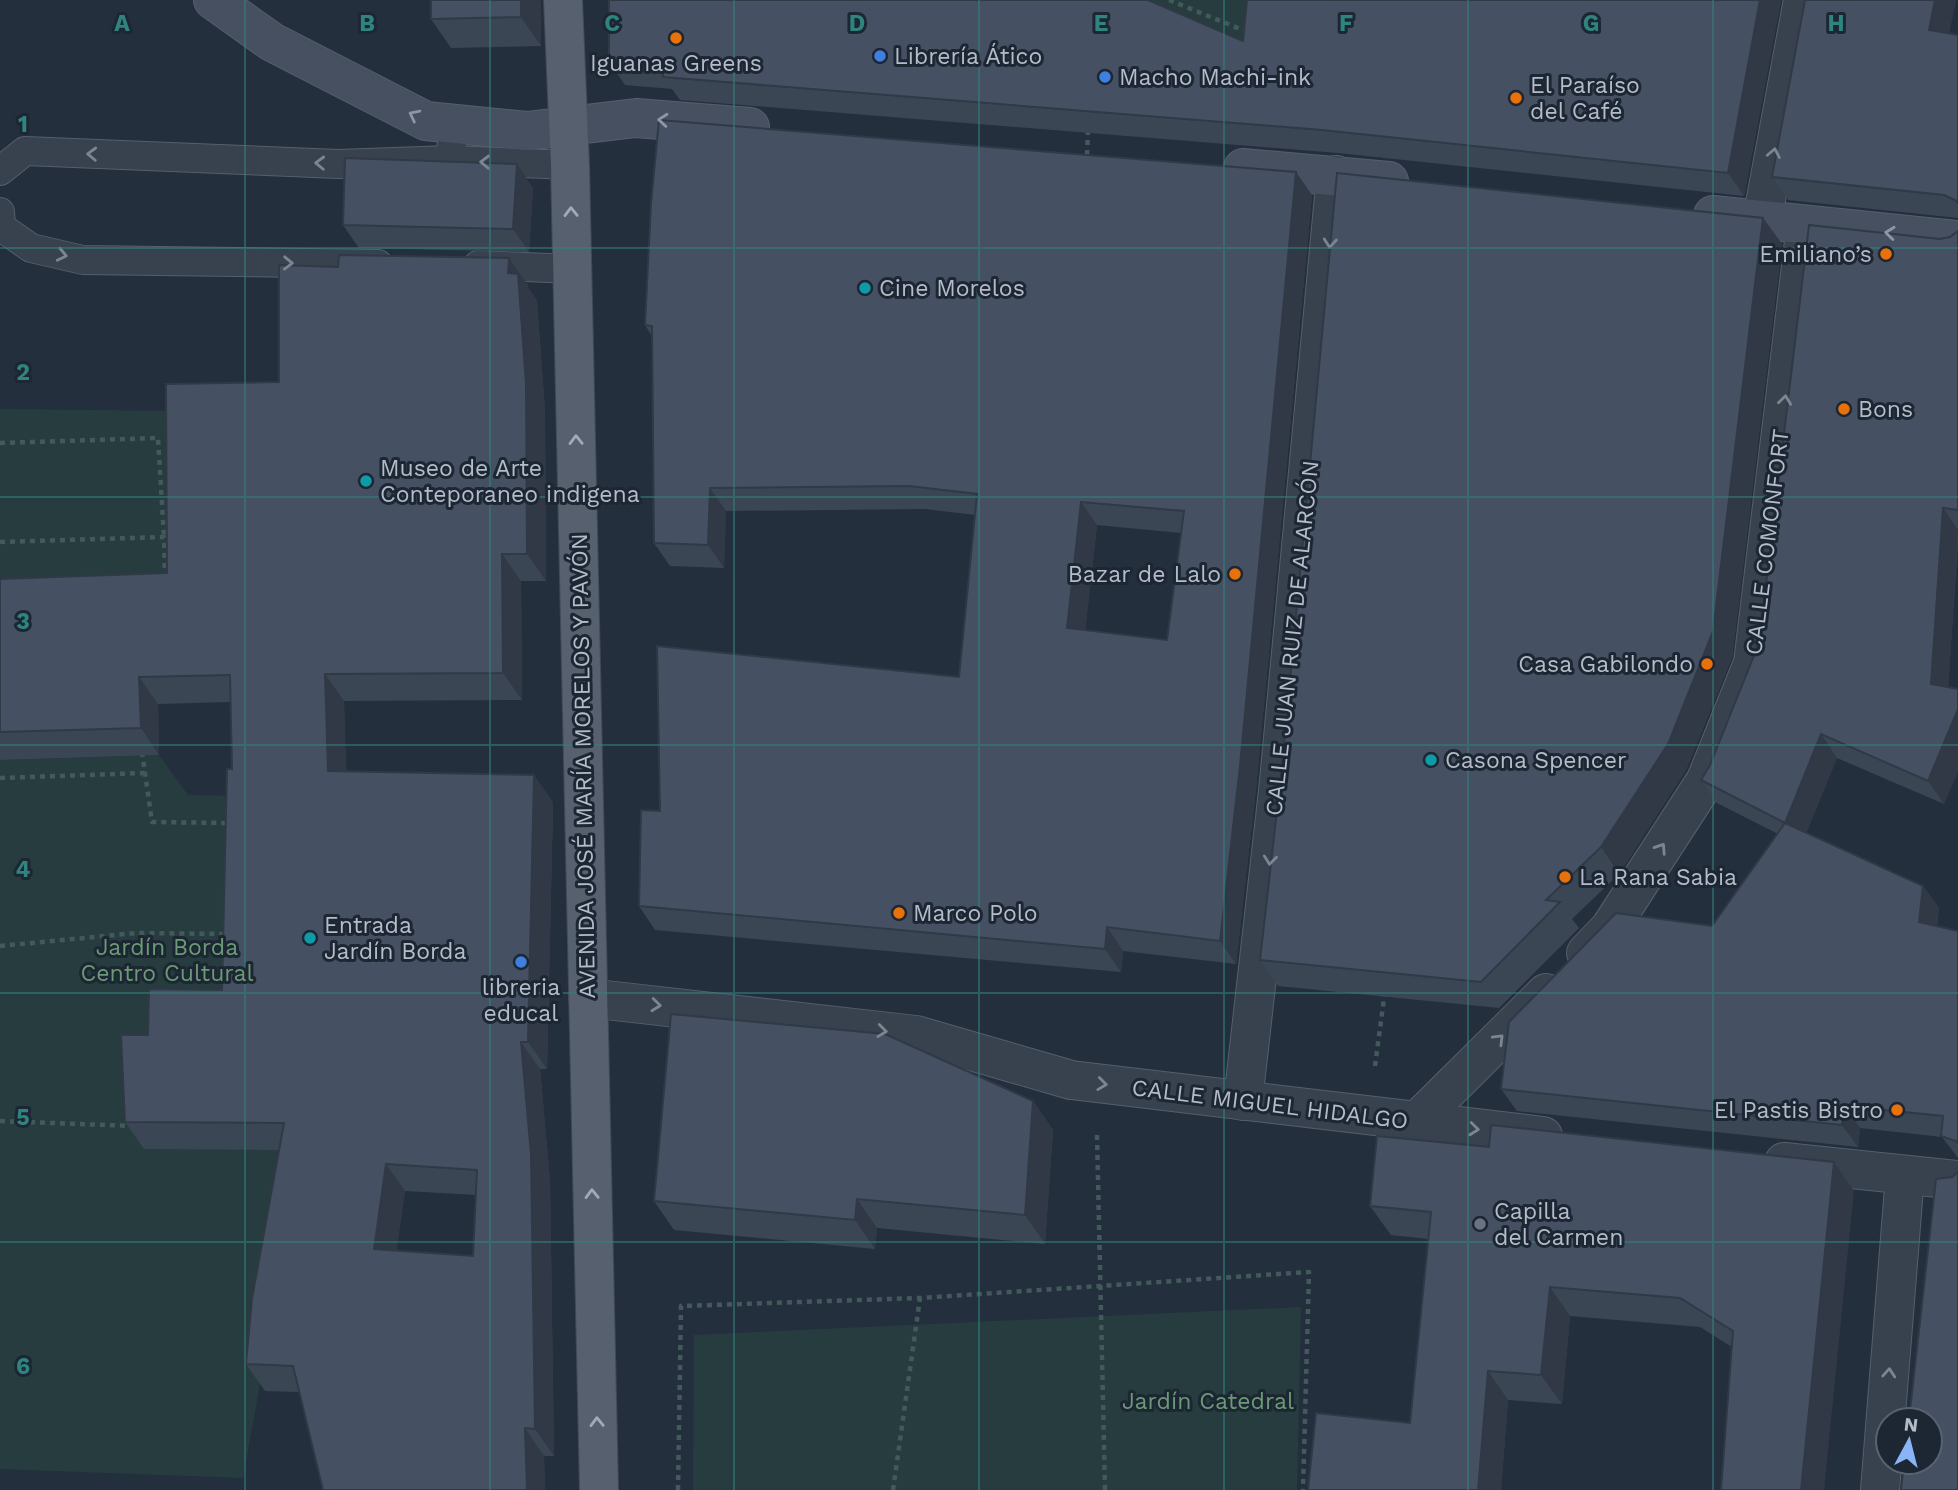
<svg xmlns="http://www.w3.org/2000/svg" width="1958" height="1490" viewBox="0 0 1958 1490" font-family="'Work Sans',sans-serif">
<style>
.green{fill:#263c3f}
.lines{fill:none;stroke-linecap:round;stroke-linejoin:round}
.lane-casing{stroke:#565f6c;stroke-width:30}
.street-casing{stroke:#565f6c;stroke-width:40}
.secondary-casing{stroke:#565f6c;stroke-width:40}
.primary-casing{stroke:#414a57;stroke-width:40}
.path{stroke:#44595c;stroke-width:4.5;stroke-dasharray:5 5;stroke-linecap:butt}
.lane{stroke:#38414e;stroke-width:28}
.street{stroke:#38414e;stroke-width:38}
.secondary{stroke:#465061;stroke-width:38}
.primary{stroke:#56606e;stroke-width:38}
.wall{fill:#3b4654;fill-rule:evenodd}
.shaded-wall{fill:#303945}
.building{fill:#455162;stroke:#303945;stroke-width:2;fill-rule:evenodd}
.oneway{stroke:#8e96a5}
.oneway2{stroke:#7c8592}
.oneway3{stroke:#a1aab7}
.grid{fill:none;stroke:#308480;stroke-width:2;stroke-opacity:0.55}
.food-dot{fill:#e8710a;stroke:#1d2633;stroke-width:2.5}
.shop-dot{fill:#3f7fe0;stroke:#1d2633;stroke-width:2.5}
.culture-dot{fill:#0f9aa8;stroke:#1d2633;stroke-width:2.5}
.worship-dot{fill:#6b7280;stroke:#1d2633;stroke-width:2.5}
.labels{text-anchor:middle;stroke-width:6;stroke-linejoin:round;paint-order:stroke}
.poi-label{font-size:23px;fill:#b4bcc9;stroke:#1d2633;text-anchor:start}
.street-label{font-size:23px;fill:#b4bcc9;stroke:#1d2633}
.park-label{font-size:23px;fill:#6b9a76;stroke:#1d2633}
.grid-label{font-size:23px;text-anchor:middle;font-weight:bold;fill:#308480;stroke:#1d2633;stroke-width:6;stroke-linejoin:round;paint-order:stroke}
</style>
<rect width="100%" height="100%" fill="#242f3e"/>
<g class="green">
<path d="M1114,0H1265L1261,48Z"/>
<path d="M0,409L185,411L187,601L0,606Z"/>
<path d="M159,755L188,795L553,802L547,1069L299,1065L300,1162L243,1478L0,1469V760Z"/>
<path d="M1301,1307L1297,1490H693L694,1335Z"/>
</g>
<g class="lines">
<g class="lane-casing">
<g id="lane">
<path d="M450,160L570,165"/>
<path d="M0,171L25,151L338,164L450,160L454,124"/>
<path d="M0,212L1,227L31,248L83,260L378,264"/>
<path d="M478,265L572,269"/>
</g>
</g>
<g class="street-casing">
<g id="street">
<path d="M1762,220L1803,0"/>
<path d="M1586,953L1610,928L1706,780L1753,663L1806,225"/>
<path d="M588,998L916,1035L1071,1080L1543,1136"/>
<path d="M1243,1101L1278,791L1336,175"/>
<path d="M1416,1122L1546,993"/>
<path d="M1784,1162L1958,1180"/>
<path d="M1880,1490L1905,1175"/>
</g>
</g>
<g class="secondary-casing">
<g id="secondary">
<path d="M213,0L272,42L426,121L527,131L636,118L750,127"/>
<path d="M1243,168L1389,181"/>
<path d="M1713,215L1958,240"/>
</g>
</g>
<g class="primary-casing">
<path id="primary" d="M563,0L570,165L599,1490"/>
</g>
<g class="path">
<path d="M1169,0L1250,33"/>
<path d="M1087,155L1088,130"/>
<path d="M0,443L158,438L164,537"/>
<path d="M0,542L164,537L165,578"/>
<path d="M142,752L152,822L230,823"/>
<path d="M0,778L145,773"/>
<path d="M0,946L136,933L229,934"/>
<path d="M1375,1066L1385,991"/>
<path d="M0,1121L132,1126"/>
<path d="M1097,1135L1105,1490"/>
<path d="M678,1490L681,1306L920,1298L1309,1272L1303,1490"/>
<path d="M893,1490L920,1298"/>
</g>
<use href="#lane" class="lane"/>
<use href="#street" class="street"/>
<use href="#secondary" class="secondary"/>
<use href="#primary" class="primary"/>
</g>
<g class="wall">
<path d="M431,0H541V46L451,48L431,19Z"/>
<path d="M1781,0L1744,196L1338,153L680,100L672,89L625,85L609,62L1243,41Z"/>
<path d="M1805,0H1956L1949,33L1958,35V218L1788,200L1772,177Z"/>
<path d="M533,188L529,252L359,248L343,225Z"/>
<path d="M1312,195L1256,789L1236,964L1123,951L1121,972L655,930L639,906L660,811L959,677L975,515L925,509L726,511L724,568L670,566L654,543L652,336L645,325ZM1097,525L1181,533L1167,640L1085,630Z"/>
<path d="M1763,218L1782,244L1732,658L1686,770L1619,874L1572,919L1579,928L1499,1008L1278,986L1260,960Z"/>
<path d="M1958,231V543L1948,688L1958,689V771L1944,804L1837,758L1806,833L1923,886L1939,908L1937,926L1958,931V1158L1942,1137L1860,1128L1858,1147L1517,1111L1501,1089L1712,926L1778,834L1717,803L1701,780L1710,765L1940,239L1950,237Z"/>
<path d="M509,258L528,285V287L537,301L545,411L546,581H521L522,700L344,701L346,771L553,802L547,1069H540L550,1181L554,1456H544L545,1490H323L300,1392L265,1391L246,1364L279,1150L144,1149L125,1122L148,1035L222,990L232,769L230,702L158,704L159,755L0,760V579L167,573L279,382L338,267ZM405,1191L476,1195L473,1256L396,1250Z"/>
<path d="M1033,1101L1053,1130L1045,1244L877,1228L875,1249L674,1230L654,1201Z"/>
<path d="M1854,1191L1732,1347L1700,1327L1570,1316L1562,1404L1508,1400L1501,1490H1308L1410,1423L1428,1239L1391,1235L1370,1206Z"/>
</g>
<g class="shaded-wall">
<path d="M521,0H541V46L521,17Z"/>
<path d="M1760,0H1781L1744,196L1728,173Z"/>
<path d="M1935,0H1956L1945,53L1929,30Z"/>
<path d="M517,164L533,188L529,252L513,229Z"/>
<path d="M1296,172L1312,195L1256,789L1236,964L1220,941Z"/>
<path d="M1763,218L1782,244L1732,658L1686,770L1619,874L1601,847Z"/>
<path d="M509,258L528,285V287L537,301L545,411L546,581L527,554L508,273Z"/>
<path d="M710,488L726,511L724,568L708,545Z"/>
<path d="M1081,502L1097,525L1083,652L1067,628Z"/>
<path d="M1943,508L1958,530L1947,707L1931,684Z"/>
<path d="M502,554L521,581L522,700L503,673Z"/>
<path d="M325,674L344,701L347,798L328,771Z"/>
<path d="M139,677L158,704L159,755L141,728Z"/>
<path d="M1958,709V771L1944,804L1928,781Z"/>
<path d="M1821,734L1837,758L1801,846L1785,823Z"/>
<path d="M534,775L553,802L547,1069L528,1042Z"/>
<path d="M1923,886L1939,908L1934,944L1919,922Z"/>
<path d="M1107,927L1123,951L1121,972L1105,949Z"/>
<path d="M521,1042L540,1069L550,1181L554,1456L535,1429Z"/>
<path d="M1033,1101L1053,1130L1045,1244L1025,1215Z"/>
<path d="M1844,1106L1860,1128L1858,1147L1842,1125Z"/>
<path d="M1834,1162L1854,1191L1824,1490H1801Z"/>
<path d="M386,1164L405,1191L393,1276L374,1249Z"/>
<path d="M857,1199L877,1228L875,1249L855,1220Z"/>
<path d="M1550,1287L1570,1316L1562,1404L1541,1375Z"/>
<path d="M1488,1371L1508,1400L1501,1490H1478Z"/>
<path d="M525,1428L544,1456L545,1490H527Z"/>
</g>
<g class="building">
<path d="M431,0H521V17L431,19Z"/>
<path d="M609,0H1148L1243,41L1247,0H1760L1728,173L1322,130L663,77L664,67L609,62Z"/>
<path d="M1805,0H1935L1929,30L1958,35V203L1955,200L1944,195L1772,177Z"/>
<path d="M659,120L1296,172L1240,766L1220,941L1107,927L1105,949L639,906L641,810L660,811L657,646L959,677L977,494L909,486L710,488L708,545L654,543L652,326L645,325L651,204ZM1081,502L1184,511L1167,640L1067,628Z"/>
<path d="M345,158L517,164L513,229L343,225Z"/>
<path d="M1337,173L1763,218L1713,631L1668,744L1601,847L1546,900L1560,902L1481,982L1260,960L1282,767Z"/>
<path d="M1809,225L1940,239L1950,237L1958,231V510L1943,508L1931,684L1958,689V709L1928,781L1821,734L1785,823L1701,780L1710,765L1759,643Z"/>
<path d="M339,255L509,258L508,273L518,274L526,384L527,554H502L503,673L325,674L328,771L534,775L528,1042H521L531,1154L535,1429L525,1428L527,1490H323L293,1366L246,1364L252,1299L284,1123L125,1122L121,1035H148L149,989L222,990L227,769H232L230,675L139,677L141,728L0,732V579L167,573L166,384L279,382V265L338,267ZM386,1164L477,1170L473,1256L374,1249Z"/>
<path d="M1785,823L1923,886L1919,922L1958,931V1143L1956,1141L1941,1136L1943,1116L1844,1106L1842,1125L1501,1089L1509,1022L1616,913L1712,926Z"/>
<path d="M671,1014L885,1034L1033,1101L1025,1215L857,1199L855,1220L654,1201Z"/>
<path d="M1491,1125L1834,1162L1801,1490H1721L1733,1331L1680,1298L1550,1287L1541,1375L1488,1371L1478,1490H1308L1316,1413L1410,1423L1431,1212L1370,1206L1377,1136L1489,1147Z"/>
<path d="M1958,1172V1490H1901L1904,1462H1930V1420H1909L1936,1179L1952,1177Z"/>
</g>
<defs><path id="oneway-chevron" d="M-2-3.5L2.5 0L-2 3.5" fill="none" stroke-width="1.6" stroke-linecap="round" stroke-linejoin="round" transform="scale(1.75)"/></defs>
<g class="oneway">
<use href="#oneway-chevron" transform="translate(414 115) rotate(-153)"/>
<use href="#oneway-chevron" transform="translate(663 120) rotate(-175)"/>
<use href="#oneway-chevron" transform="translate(1890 233) rotate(-174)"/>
</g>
<g class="oneway2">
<use href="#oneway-chevron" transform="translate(1774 153) rotate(-79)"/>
<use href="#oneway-chevron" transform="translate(92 154) rotate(-178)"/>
<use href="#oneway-chevron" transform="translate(485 162) rotate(-178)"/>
<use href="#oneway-chevron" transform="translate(320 163) rotate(-178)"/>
<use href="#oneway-chevron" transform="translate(1330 243) rotate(95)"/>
<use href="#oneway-chevron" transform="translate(62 255) rotate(13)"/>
<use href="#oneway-chevron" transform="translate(288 263) rotate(1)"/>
<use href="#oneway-chevron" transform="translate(1785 400) rotate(-83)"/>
<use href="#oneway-chevron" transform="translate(1661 848) rotate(-57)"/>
<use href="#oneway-chevron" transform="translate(1270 860) rotate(96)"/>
<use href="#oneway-chevron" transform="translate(656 1005) rotate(6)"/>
<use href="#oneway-chevron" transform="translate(882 1031) rotate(7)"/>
<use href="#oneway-chevron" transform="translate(1499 1039) rotate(-45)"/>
<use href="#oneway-chevron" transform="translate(1102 1084) rotate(7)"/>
<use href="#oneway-chevron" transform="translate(1474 1129) rotate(6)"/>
<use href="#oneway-chevron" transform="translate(1889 1373) rotate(-86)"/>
</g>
<g class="oneway3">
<use href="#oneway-chevron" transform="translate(571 212) rotate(-91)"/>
<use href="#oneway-chevron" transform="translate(576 440) rotate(-91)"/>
<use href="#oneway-chevron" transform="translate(592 1194) rotate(-91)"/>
<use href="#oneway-chevron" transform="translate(597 1422) rotate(-91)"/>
</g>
<path class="grid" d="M245,0V1490M490,0V1490M734,0V1490M979,0V1490M1224,0V1490M1468,0V1490M1713,0V1490M0,248H1958M0,497H1958M0,745H1958M0,993H1958M0,1242H1958"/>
<g class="food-dot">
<circle cx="676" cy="38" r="7"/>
<circle cx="1516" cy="98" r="7"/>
<circle cx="1886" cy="254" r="7"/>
<circle cx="1844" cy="409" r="7"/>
<circle cx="1235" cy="574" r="7"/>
<circle cx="1707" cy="664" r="7"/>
<circle cx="1565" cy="877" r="7"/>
<circle cx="899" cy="913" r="7"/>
<circle cx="1897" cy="1110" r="7"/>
</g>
<g class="shop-dot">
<circle cx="880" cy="56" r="7"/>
<circle cx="1105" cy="77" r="7"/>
<circle cx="521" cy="962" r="7"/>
</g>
<g class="culture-dot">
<circle cx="865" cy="288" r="7"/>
<circle cx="366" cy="481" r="7"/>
<circle cx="1431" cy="760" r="7"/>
<circle cx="310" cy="938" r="7"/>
</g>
<circle class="worship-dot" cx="1480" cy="1224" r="7"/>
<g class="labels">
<g class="poi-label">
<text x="894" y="64">Librería Ático</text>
<text x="676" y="71" text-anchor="middle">Iguanas Greens</text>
<text x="1119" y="85">Macho Machi-ink</text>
<text x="1530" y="93">El Paraíso<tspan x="1530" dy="26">del Café</tspan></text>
<text x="1872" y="262" text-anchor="end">Emiliano’s</text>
<text x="879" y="296">Cine Morelos</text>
<text x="1858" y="417">Bons</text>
<text x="380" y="476">Museo de Arte<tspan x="380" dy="26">Conteporaneo indigena</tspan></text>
<text x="1221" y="582" text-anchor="end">Bazar de Lalo</text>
<text x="1693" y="672" text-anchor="end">Casa Gabilondo</text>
<text x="1445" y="768">Casona Spencer</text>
<text x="1579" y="885">La Rana Sabia</text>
<text x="913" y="921">Marco Polo</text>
<text x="324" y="933">Entrada<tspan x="324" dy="26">Jardín Borda</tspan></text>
<text x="521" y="995" text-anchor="middle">libreria<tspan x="521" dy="26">educal</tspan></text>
<text x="1883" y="1118" text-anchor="end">El Pastis Bistro</text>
<text x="1494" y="1219">Capilla<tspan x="1494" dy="26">del Carmen</tspan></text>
</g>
<g class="street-label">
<text transform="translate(1767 542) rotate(-83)" y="8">CALLE COMONFORT</text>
<text transform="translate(1292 638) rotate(-84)" y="8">CALLE JUAN RUIZ DE ALARCÓN</text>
<text transform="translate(583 766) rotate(-91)" y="8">AVENIDA JOSÉ MARÍA MORELOS Y PAVÓN</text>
<text transform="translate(1270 1104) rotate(7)" y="8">CALLE MIGUEL HIDALGO</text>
</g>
<g class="park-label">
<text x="167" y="955">Jardín Borda<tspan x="167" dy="26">Centro Cultural</tspan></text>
<text x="1208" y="1409">Jardín Catedral</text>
</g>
</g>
<g class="grid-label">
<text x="122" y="31">A</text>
<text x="367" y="31">B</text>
<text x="612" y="31">C</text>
<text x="857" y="31">D</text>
<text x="1101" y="31">E</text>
<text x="1346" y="31">F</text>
<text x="1591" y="31">G</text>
<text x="1836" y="31">H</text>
<text x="23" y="132">1</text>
<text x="23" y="380">2</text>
<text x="23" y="629">3</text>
<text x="23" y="877">4</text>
<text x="23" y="1125">5</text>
<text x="23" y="1374">6</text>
</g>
<g transform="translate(1909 1441) rotate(7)"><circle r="33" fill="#1d2633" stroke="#59626f" stroke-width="2"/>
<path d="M0-5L12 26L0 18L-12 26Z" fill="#8ab4f8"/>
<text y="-10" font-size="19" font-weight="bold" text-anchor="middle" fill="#b4bcc9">N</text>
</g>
</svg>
